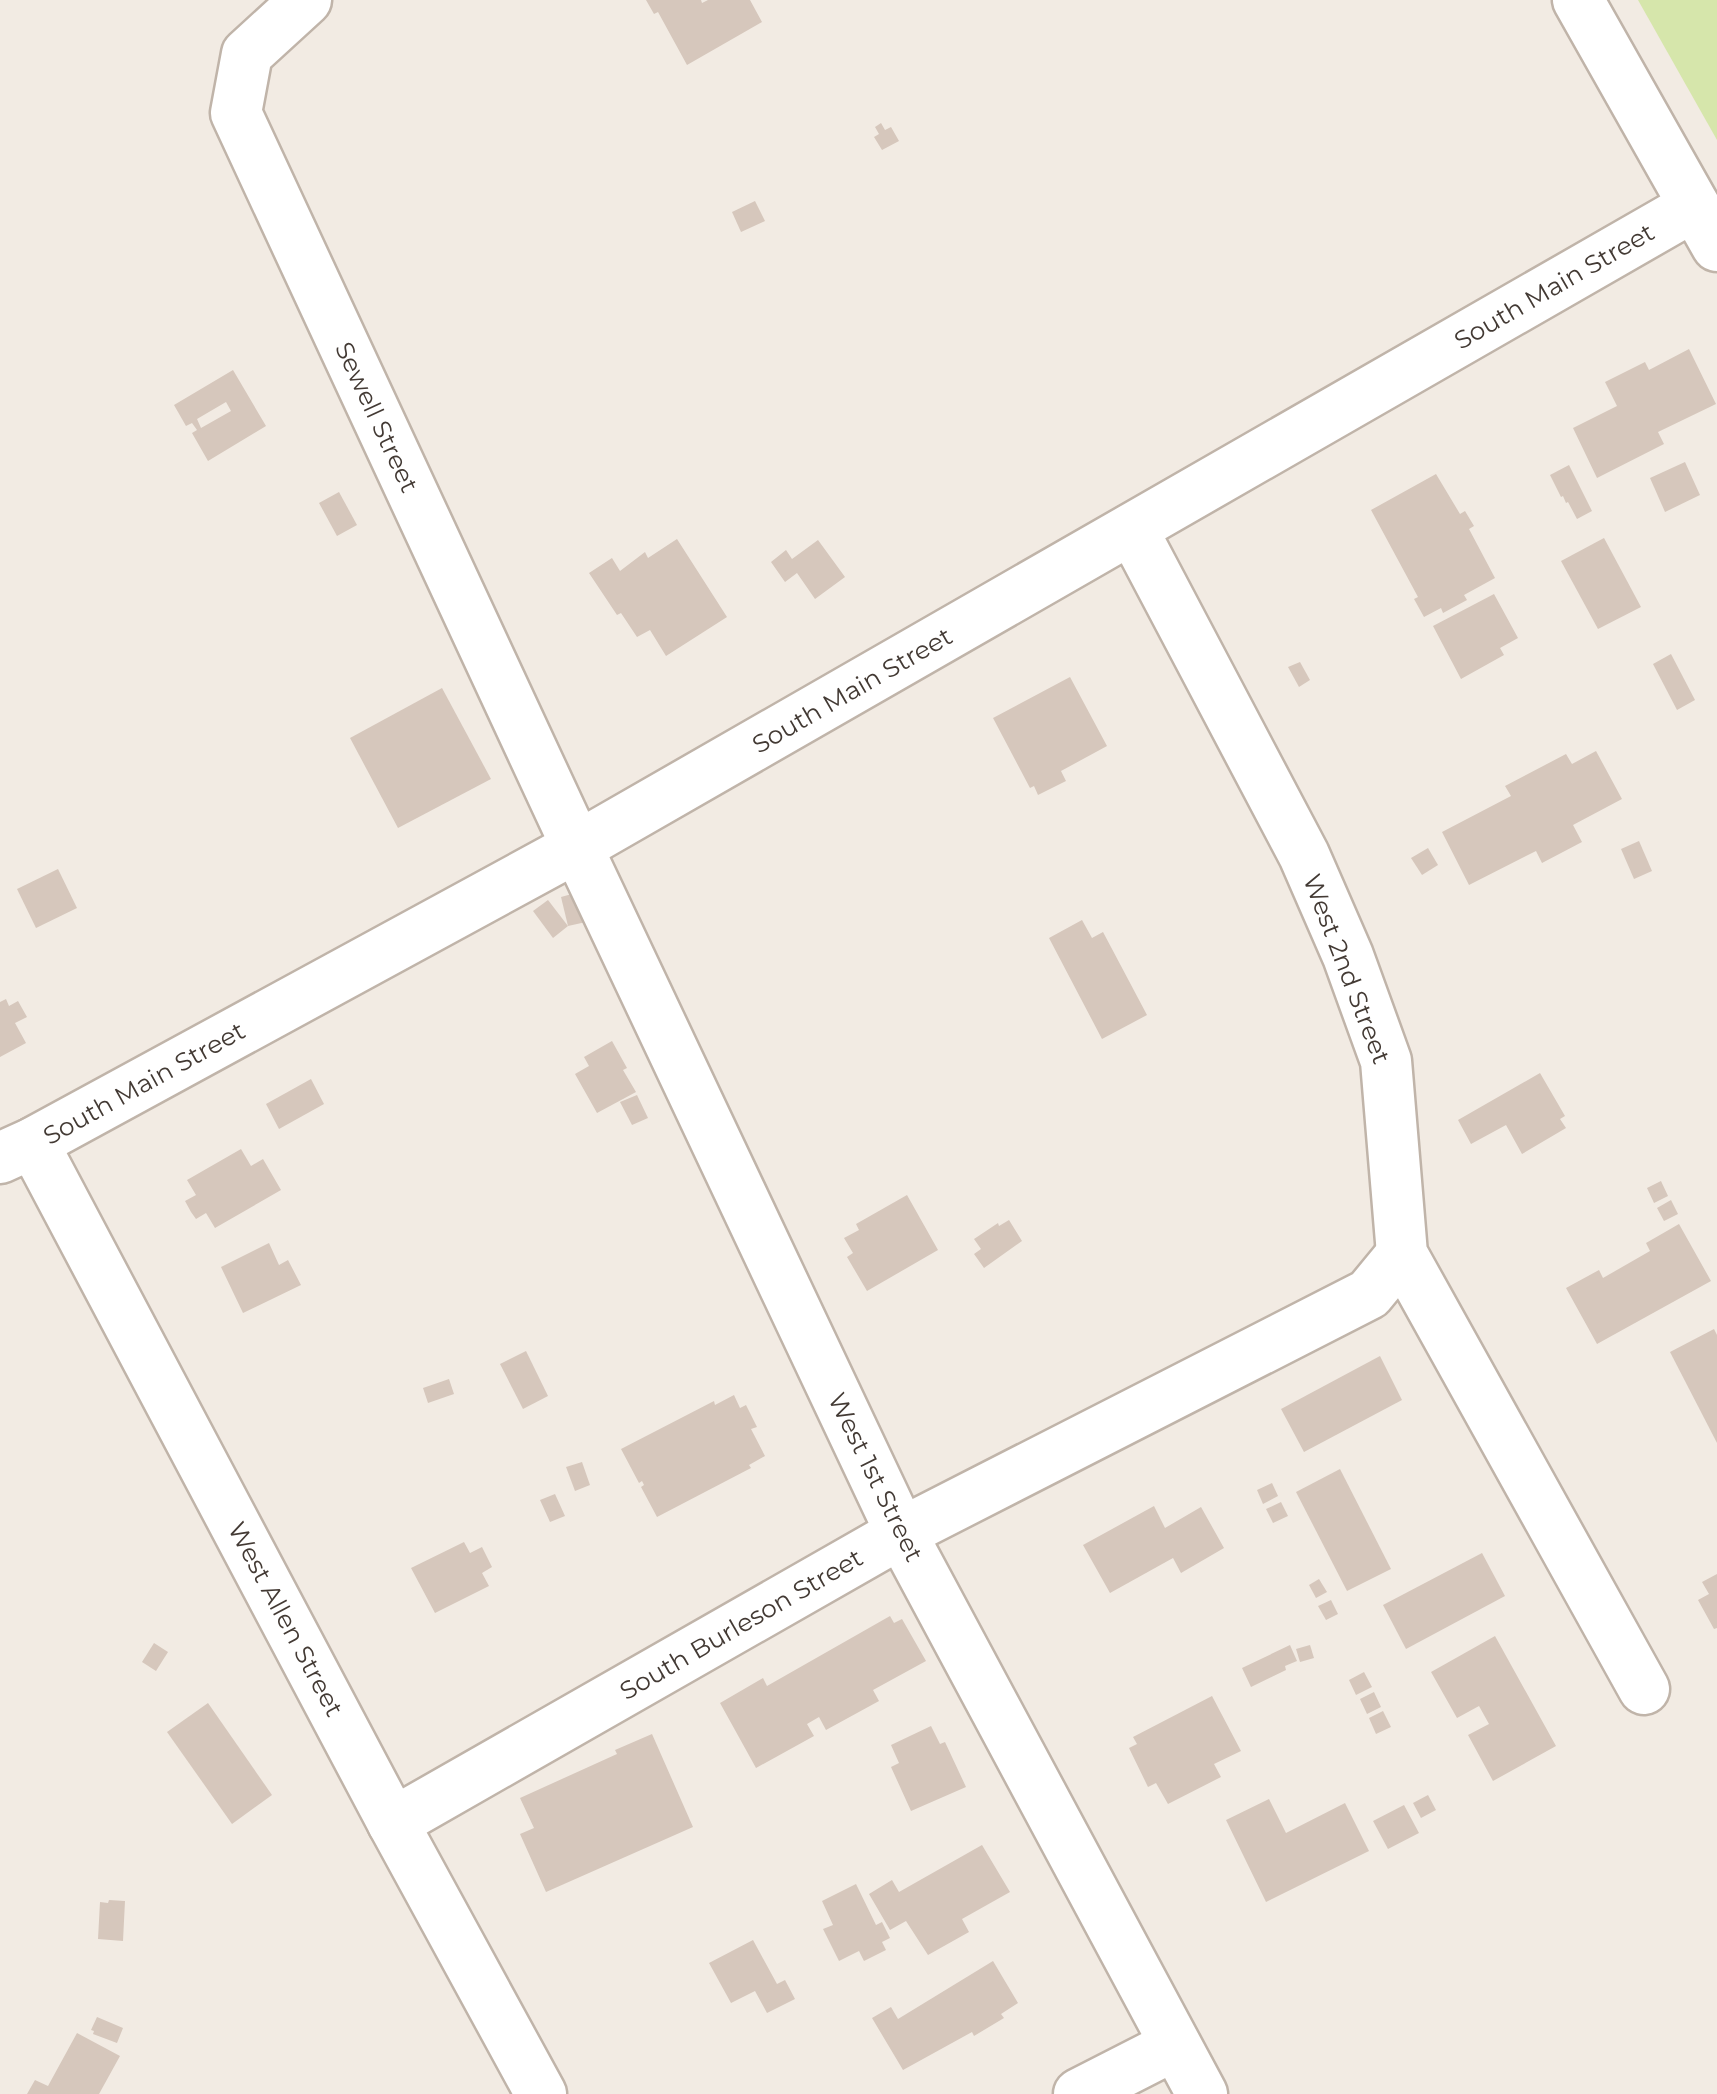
<svg xmlns="http://www.w3.org/2000/svg" width="1717" height="2094" viewBox="0 0 1717 2094" font-family="Montserrat,sans-serif">
<style>
.green{fill:#d6e6ab}
.building{fill:#d6c7bc;fill-rule:evenodd}
.lines{fill:none;stroke-linecap:round;stroke-linejoin:round}
.minor-casing{stroke:#c0b4a9;stroke-width:55}
.minor{stroke:#fff;stroke-width:50}
.labels{text-anchor:middle;stroke-width:10;stroke-linejoin:round;paint-order:stroke}
.street-label{font-size:25px;fill:#433a34;stroke:#fff}
</style>
<rect width="100%" height="100%" fill="#f2ebe3"/>
<path class="green" d="M1638,0H1717V140Z"/>
<g class="building">
<path d="M646,0H701L702,3L708,0H750L762,22L687,65L658,12L654,14Z"/>
<path d="M881,123L885,130L891,127L899,141L882,150L874,137L879,134L875,127Z"/>
<path d="M755,201L765,221L741,232L732,212Z"/>
<path d="M1689,349L1716,404L1658,432L1664,444L1597,478L1573,428L1617,406L1605,382L1645,362L1649,370Z"/>
<path d="M233,370L266,426L208,461L192,433L197,430L192,423L186,426L174,405ZM226,402L231,411L201,428L197,419Z"/>
<path d="M1685,462L1700,495L1665,512L1650,478Z"/>
<path d="M1569,465L1592,511L1577,519L1568,502L1566,503L1563,496L1561,497L1550,475Z"/>
<path d="M1436,474L1460,514L1465,511L1474,526L1469,529L1495,578L1464,595L1467,600L1443,613L1441,608L1424,617L1414,599L1418,597L1371,510Z"/>
<path d="M339,492L357,525L337,536L319,503Z"/>
<path d="M1604,538L1641,607L1598,629L1561,561Z"/>
<path d="M677,539L727,617L666,656L650,630L637,637L621,613L617,615L589,573L612,558L620,571L645,552L648,558Z"/>
<path d="M818,540L845,577L815,599L797,573L785,582L771,562L786,550L792,559Z"/>
<path d="M1494,594L1518,638L1500,648L1504,655L1461,679L1433,626Z"/>
<path d="M1671,654L1695,700L1677,710L1653,664Z"/>
<path d="M1300,662L1310,680L1299,687L1288,667Z"/>
<path d="M1070,677L1107,746L1061,771L1066,781L1038,795L1034,786L1030,788L993,718Z"/>
<path d="M442,688L491,779L398,828L350,738Z"/>
<path d="M1596,751L1622,799L1573,825L1582,842L1542,863L1536,851L1469,885L1442,832L1511,796L1505,786L1566,754L1572,764Z"/>
<path d="M1639,841L1652,871L1634,879L1621,849Z"/>
<path d="M1428,848L1438,865L1422,875L1411,858Z"/>
<path d="M58,869L77,908L36,928L17,889Z"/>
<path d="M579,892L586,922L568,926L561,897Z"/>
<path d="M548,900L568,926L553,938L533,911Z"/>
<path d="M1082,920L1092,938L1103,932L1147,1015L1102,1039L1049,938Z"/>
<path d="M6,999L9,1006L18,1001L27,1017L15,1023L26,1043L0,1057V1002Z"/>
<path d="M612,1041L627,1068L623,1070L636,1092L597,1113L575,1074L589,1066L584,1057Z"/>
<path d="M1540,1073L1565,1116L1560,1119L1566,1128L1522,1154L1506,1125L1471,1144L1458,1120Z"/>
<path d="M311,1079L324,1104L279,1129L266,1104Z"/>
<path d="M637,1095L648,1118L632,1125L620,1102Z"/>
<path d="M241,1149L251,1166L263,1159L281,1190L215,1228L206,1213L196,1219L191,1212L185,1201L196,1195L187,1180Z"/>
<path d="M1661,1181L1668,1196L1654,1203L1647,1188Z"/>
<path d="M907,1195L938,1250L867,1291L847,1257L853,1253L844,1238L859,1230L856,1224Z"/>
<path d="M1671,1200L1678,1214L1664,1221L1657,1208Z"/>
<path d="M1009,1220L1022,1241L984,1268L974,1254L981,1249L974,1239L998,1223L999,1226Z"/>
<path d="M1679,1224L1711,1281L1597,1344L1566,1288L1599,1270L1603,1278L1650,1251L1646,1243Z"/>
<path d="M269,1243L279,1265L288,1260L301,1285L243,1313L221,1267Z"/>
<path d="M1714,1329L1717,1335V1443L1670,1352Z"/>
<path d="M526,1351L548,1396L523,1409L500,1364Z"/>
<path d="M1380,1356L1402,1400L1304,1452L1281,1409Z"/>
<path d="M449,1379L454,1394L428,1403L423,1388Z"/>
<path d="M734,1395L740,1408L746,1405L757,1427L751,1429L765,1456L749,1465L751,1468L657,1517L641,1487L644,1485L642,1481L639,1483L621,1449L714,1401L715,1405Z"/>
<path d="M582,1462L590,1485L575,1491L566,1467Z"/>
<path d="M1340,1469L1391,1569L1347,1591L1296,1492Z"/>
<path d="M1272,1483L1278,1496L1263,1504L1257,1490Z"/>
<path d="M555,1494L565,1516L550,1522L540,1500Z"/>
<path d="M1281,1502L1288,1516L1273,1523L1266,1509Z"/>
<path d="M1154,1506L1165,1528L1201,1507L1224,1548L1181,1573L1173,1558L1110,1593L1083,1545Z"/>
<path d="M464,1542L470,1553L482,1547L492,1567L482,1573L489,1586L435,1613L411,1568Z"/>
<path d="M1482,1553L1505,1596L1406,1649L1383,1605Z"/>
<path d="M1717,1574V1628L1714,1629L1698,1600L1709,1594L1702,1582Z"/>
<path d="M1319,1579L1327,1592L1316,1598L1309,1585Z"/>
<path d="M1331,1600L1338,1614L1326,1620L1318,1606Z"/>
<path d="M890,1616L894,1623L902,1619L926,1661L873,1690L879,1701L826,1730L819,1717L807,1724L814,1736L756,1768L720,1703L763,1678L767,1686Z"/>
<path d="M1495,1636L1556,1746L1493,1781L1468,1735L1489,1724L1479,1706L1457,1718L1431,1672Z"/>
<path d="M154,1643L168,1652L156,1671L142,1662Z"/>
<path d="M1290,1645L1297,1661L1285,1666L1286,1670L1251,1687L1242,1668Z"/>
<path d="M1310,1645L1314,1658L1300,1662L1296,1649Z"/>
<path d="M1364,1672L1372,1687L1356,1695L1349,1680Z"/>
<path d="M1374,1692L1381,1707L1367,1714L1360,1699Z"/>
<path d="M1212,1696L1241,1751L1214,1764L1221,1777L1168,1804L1156,1783L1148,1787L1129,1748L1137,1744L1133,1737Z"/>
<path d="M208,1703L272,1795L232,1824L167,1732Z"/>
<path d="M1383,1711L1391,1727L1376,1734L1369,1718Z"/>
<path d="M931,1726L940,1744L945,1742L966,1787L911,1811L891,1767L899,1763L891,1745Z"/>
<path d="M652,1734L693,1827L546,1892L520,1834L534,1828L520,1798L617,1754L615,1750Z"/>
<path d="M1428,1795L1436,1810L1421,1818L1413,1803Z"/>
<path d="M1269,1799L1286,1833L1345,1803L1369,1851L1266,1902L1226,1820Z"/>
<path d="M1404,1805L1419,1833L1388,1849L1373,1821Z"/>
<path d="M982,1845L1010,1892L962,1919L969,1932L928,1955L906,1921L890,1930L869,1894L892,1880L899,1892Z"/>
<path d="M856,1884L876,1925L882,1922L890,1938L882,1942L886,1950L864,1961L859,1951L839,1961L823,1929L833,1925L822,1901Z"/>
<path d="M109,1900L125,1901L123,1941L98,1939L100,1902L108,1903Z"/>
<path d="M753,1940L777,1984L785,1980L795,1999L767,2013L755,1991L731,2003L709,1963Z"/>
<path d="M993,1961L1018,2003L1001,2014L1004,2018L974,2036L972,2032L903,2070L872,2018L891,2007L898,2019Z"/>
<path d="M97,2017L123,2028L117,2043L93,2034L94,2031L91,2030Z"/>
<path d="M77,2033L120,2056L99,2094H27L35,2080L48,2086Z"/>
</g>
<g class="lines">
<g class="minor-casing">
<g id="minor">
<path d="M306,0L247,54L236,113L577,847L901,1533L1202,2094"/>
<path d="M1578,0L1717,246"/>
<path d="M1132,529L1304,855L1348,956L1386,1061L1402,1254L1644,1689"/>
<path d="M33,1143L393,1823L541,2094"/>
<path d="M0,1158L33,1143L577,847L1694,206"/>
<path d="M393,1823L901,1533L1369,1294L1402,1254"/>
<path d="M1079,2094L1175,2045"/>
</g>
</g>
<use href="#minor" class="minor"/>
</g>
<g class="labels">
<g class="street-label">
<text transform="translate(1554 286) rotate(-30)" y="9">South Main Street</text>
<text transform="translate(377 417) rotate(65)" y="9">Sewell Street</text>
<text transform="translate(852 690) rotate(-30)" y="9">South Main Street</text>
<text transform="translate(1347 969) rotate(69)" y="9">West 2nd Street</text>
<text transform="translate(144 1083) rotate(-29)" y="9">South Main Street</text>
<text transform="translate(876 1477) rotate(64)" y="9">West 1st Street</text>
<text transform="translate(286 1619) rotate(62)" y="9">West Allen Street</text>
<text transform="translate(741 1624) rotate(-30)" y="9">South Burleson Street</text>
</g>
</g>
</svg>
